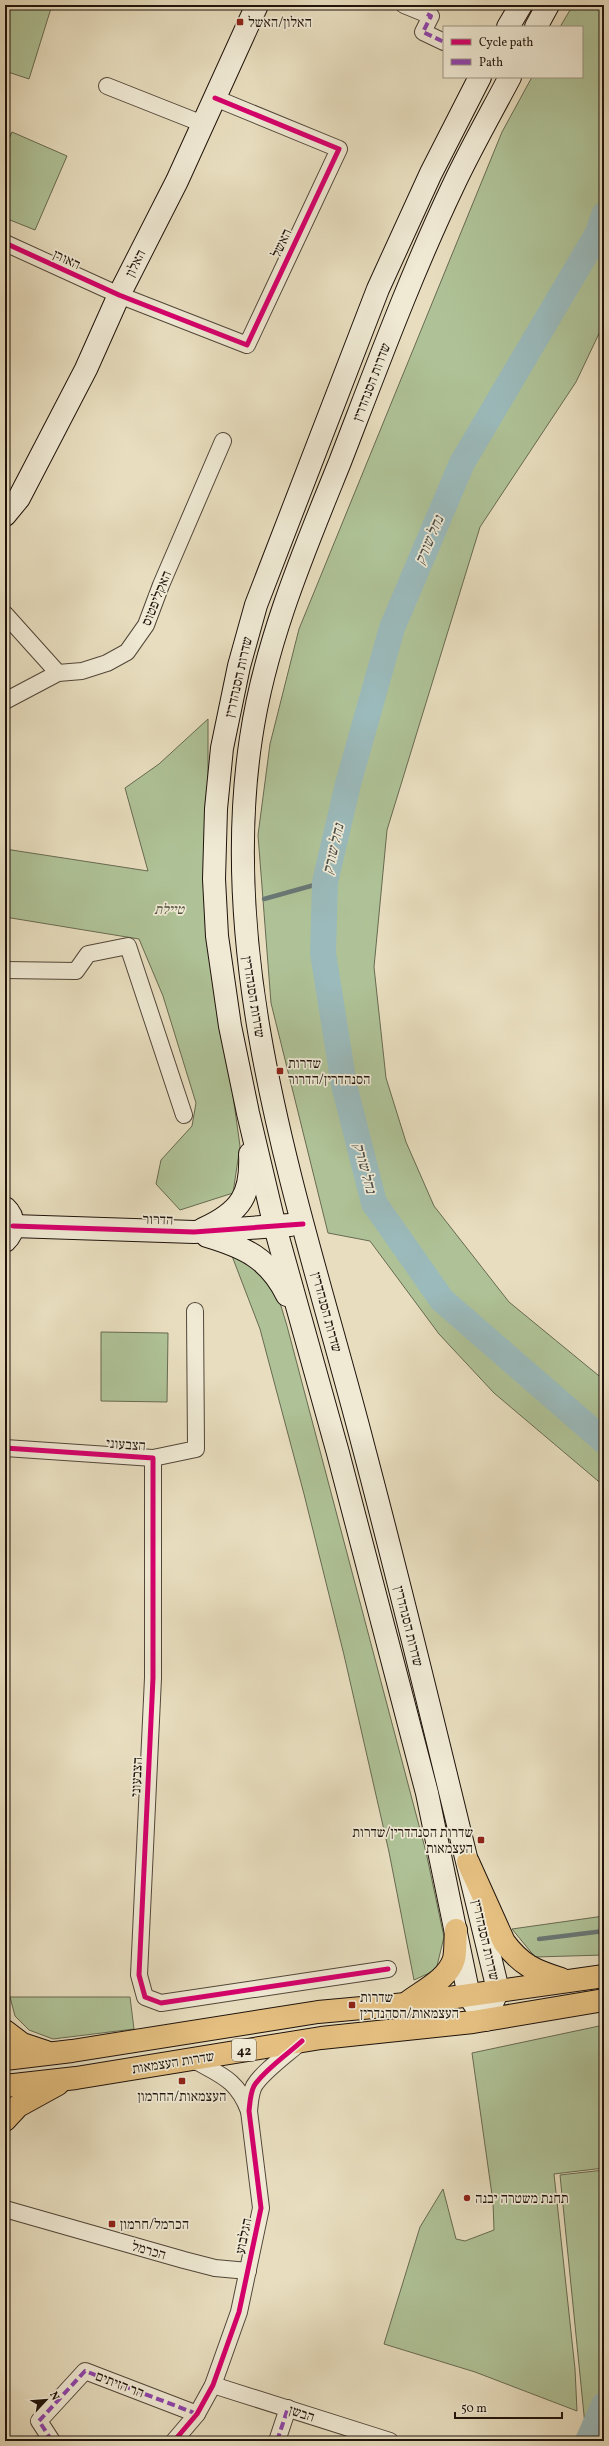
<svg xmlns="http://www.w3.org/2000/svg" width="609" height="2446" viewBox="0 0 609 2446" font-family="Vollkorn,'Frank Ruhl Libre',serif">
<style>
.green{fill:#afc297;stroke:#676a51}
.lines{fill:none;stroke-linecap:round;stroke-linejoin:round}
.stream{stroke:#697775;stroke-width:4.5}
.river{stroke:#9bbabb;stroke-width:26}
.street-casing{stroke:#514638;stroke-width:18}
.secondary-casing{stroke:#1f130b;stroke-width:24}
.highway-casing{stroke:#1f130b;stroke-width:24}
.street{stroke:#f0ead5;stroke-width:16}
.secondary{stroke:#f0ead5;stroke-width:22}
.highway{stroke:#e4bf80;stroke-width:22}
.quiet{stroke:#8e44ad;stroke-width:4;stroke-dasharray:8 4;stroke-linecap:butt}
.cycleway-casing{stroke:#f0ead5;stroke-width:8}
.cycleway{stroke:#d6006c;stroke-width:5}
.poi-dot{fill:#8f2418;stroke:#f0ead5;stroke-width:1.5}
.labels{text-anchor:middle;stroke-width:3.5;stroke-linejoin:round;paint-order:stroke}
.shield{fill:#f0ead5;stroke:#5e5448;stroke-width:1}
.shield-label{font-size:13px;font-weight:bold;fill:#1f130b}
.poi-label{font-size:14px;fill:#1f130b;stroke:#f0ead5;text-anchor:start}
.street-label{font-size:14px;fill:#1f130b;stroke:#f0ead5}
.park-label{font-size:14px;font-style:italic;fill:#51503c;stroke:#f0ead5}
.water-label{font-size:15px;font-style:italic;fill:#4a4d49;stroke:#f0ead5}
</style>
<rect width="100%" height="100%" fill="#e8debf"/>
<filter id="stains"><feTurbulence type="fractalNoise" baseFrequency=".005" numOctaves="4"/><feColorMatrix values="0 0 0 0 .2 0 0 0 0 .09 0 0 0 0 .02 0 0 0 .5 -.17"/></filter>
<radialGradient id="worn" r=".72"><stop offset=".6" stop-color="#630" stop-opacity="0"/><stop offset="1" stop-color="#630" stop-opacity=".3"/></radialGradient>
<g class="green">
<path d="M5,5H52L29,79L5,71Z"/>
<path d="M573,5H604V323L576,382L480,527L387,830L374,967L386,1078L406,1142L434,1206L509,1302L604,1380V1486L494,1393L439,1334L370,1241L328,1233L271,1003L258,835L270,744L299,629L502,132L532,77H582V27H560Z"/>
<path d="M12,132L67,156L35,230L5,218V148Z"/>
<path d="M208,719V853L220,1002L240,1146L233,1193L180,1210L156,1184L161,1160L192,1126L196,1103L163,996L139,939L5,917V849L148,871L125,788L159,764Z"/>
<path d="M245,1254L274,1283L287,1326L426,1852L444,1937L436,1970L414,1980L389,1852L344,1655L304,1494L260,1329L232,1256Z"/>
<path d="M101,1332L168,1333L167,1402L101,1401Z"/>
<path d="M604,1916V1955L535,1957L512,1929Z"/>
<path d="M10,1997H130L134,2029L53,2039L29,2030L15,2016Z"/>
<path d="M604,2025V2168L554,2174L575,2369L577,2411L475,2372L384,2344L420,2227L443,2189L456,2239L465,2241L494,2230L493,2202L472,2053Z"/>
<path d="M604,2170V2441H581L585,2425L560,2175Z"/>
</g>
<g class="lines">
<g class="stream">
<path d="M264,899L325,882"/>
<path d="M539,1939L604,1931"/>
</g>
<g class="river">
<path d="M604,215L598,233L462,463L392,628L348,784L325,882L323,953L344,1085L374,1203L442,1300L604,1441"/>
<path d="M588,2441L604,2405"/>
</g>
<g class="street-casing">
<g id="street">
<path d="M404,5L431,16L423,32L444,42"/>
<path d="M107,86L203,124"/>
<path d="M5,243L119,295L247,345L339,149L215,98"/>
<path d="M5,614L58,673"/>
<path d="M5,701L58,673L82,671L107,663L127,652L146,625L161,585L223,441"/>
<path d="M5,970L76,971L88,954L128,946L184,1115"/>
<path d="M5,1448L153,1458V1678L139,1975L145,1997L161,2003L388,1969"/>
<path d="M153,1458L196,1449L195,1311"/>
<path d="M192,2059C220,2075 237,2079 249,2111"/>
<path d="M5,2209L184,2260L215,2268L248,2271"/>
<path d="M213,2385L390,2441"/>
<path d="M52,2441L39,2421L85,2371L197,2414"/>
<path d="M174,2441L197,2414L213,2385L239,2312L261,2208L249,2111C250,2103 250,2094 254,2086C263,2071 289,2053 302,2041"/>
<path d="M277,2441L288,2408"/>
</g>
</g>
<g class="secondary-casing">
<g id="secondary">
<path d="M508,27L521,5"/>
<path d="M536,27L548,5"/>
<path d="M480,77L431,173L378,289L256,605L239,666L222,748L216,809L214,879L217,936L230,1026L248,1113L275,1227L338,1453L427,1793L469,1996L485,2020"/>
<path d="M5,515L19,498L86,369L119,295L177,181L257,5"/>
<path d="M5,1208C15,1217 15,1232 5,1241"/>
<path d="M13,1226L194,1232L290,1225"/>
<path d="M203,1229C241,1212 252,1194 250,1154"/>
<path d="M207,1236C244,1247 269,1258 287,1295"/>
<path d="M490,2008L498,1990C454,1808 411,1626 363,1445C304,1217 215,976 251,738C265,642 304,551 340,462C376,369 411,274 454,184C471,148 491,113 510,77"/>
</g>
</g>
<g class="highway-casing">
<g id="highway">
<path d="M468,1862L504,1942C521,1965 535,1971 561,1979"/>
<path d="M408,2002C424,1990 448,1979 454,1959C456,1950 455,1939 456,1930"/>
<path d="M5,2031L22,2044L46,2052"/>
<path d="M5,2059L72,2051L318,2012L406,2004L604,1976"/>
<path d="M5,2086L76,2078L321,2038L473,2022L604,2000"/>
<path d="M5,2120L18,2106L58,2084"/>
</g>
</g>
<use href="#street" class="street"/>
<use href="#secondary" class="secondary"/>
<use href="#highway" class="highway"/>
<g class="quiet">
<path d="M427,14L431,16L423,32L444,42"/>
<path d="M52,2441L39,2421L85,2371L197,2414"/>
<path d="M277,2441L288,2408"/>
</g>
<g class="cycleway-casing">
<g id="cycleway">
<path d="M5,243L119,295L247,345L339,149L215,98"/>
<path d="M13,1226L194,1232L303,1224"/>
<path d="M5,1448L153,1458V1678L139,1975L145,1997L161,2003L388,1969"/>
<path d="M174,2441L197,2414L213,2385L239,2312L261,2208L249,2111C250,2103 250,2094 254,2086C263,2071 289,2053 302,2041"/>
</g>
</g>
<use href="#cycleway" class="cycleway"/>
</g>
<g class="poi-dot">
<rect x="236" y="18" width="8" height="8" rx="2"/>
<rect x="276" y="1067" width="8" height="8" rx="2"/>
<rect x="477" y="1836" width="8" height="8" rx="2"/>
<rect x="348" y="2001" width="8" height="8" rx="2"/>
<rect x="178" y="2077" width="8" height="8" rx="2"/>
<circle cx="467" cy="2198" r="4"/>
<rect x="108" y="2220" width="8" height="8" rx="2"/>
</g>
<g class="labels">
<rect class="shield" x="232" y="2039" width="24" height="22" rx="3"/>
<g class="shield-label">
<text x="244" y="2055">42</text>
</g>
<g class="poi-label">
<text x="248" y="27">האלון/האשל</text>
<text x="288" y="1068">שדרות<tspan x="288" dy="16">הסנהדרין/הדרור</tspan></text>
<text x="473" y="1837" text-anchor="end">שדרות הסנהדרין/שדרות<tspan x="473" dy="16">העצמאות</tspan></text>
<text x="360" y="2002">שדרות<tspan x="360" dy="16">העצמאות/הסהנדרין</tspan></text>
<text x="182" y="2101" text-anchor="middle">העצמאות/החרמון</text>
<text x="475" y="2203">תחנת משטרה יבנה</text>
<text x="120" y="2229">הכרמל/חרמון</text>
</g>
<g class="street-label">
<text transform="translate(281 243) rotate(-65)" y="5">האשל</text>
<text transform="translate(67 259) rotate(25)" y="5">האורן</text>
<text transform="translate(135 263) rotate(-63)" y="5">האלון</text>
<text transform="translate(371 382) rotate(-69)" y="5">שדרות הסנהדרין</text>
<text transform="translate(156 598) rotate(-68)" y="5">האקליפטוס</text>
<text transform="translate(238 677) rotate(-77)" y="5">שדרות הסנהדרין</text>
<text transform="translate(254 997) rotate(81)" y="5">שדרות הסנהדרין</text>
<text transform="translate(158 1219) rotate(2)" y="5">הדרור</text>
<text transform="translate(327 1312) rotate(75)" y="5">שדרות הסנהדרין</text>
<text transform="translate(126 1444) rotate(4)" y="5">הצבעוני</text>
<text transform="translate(409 1626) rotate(76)" y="5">שדרות הסנהדרין</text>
<text transform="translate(136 1777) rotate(-87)" y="5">הצבעוני</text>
<text transform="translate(486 1940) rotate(77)" y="5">שדרות הסנהדרין</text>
<text transform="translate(173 2062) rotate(-9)" y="5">שדרות העצמאות</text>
<text transform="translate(243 2236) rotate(-78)" y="5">הגלבוע</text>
<text transform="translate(149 2250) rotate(16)" y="5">הכרמל</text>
<text transform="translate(120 2384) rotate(21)" y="5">הר הזיתים</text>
<text transform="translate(302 2413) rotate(18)" y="5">הבשן</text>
</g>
<g class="park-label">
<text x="169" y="914">טיילת</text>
</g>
<g class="water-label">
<text transform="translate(429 540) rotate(-67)" y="5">נחל שורק</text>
<text transform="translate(333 849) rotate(-77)" y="5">נחל שורק</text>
<text transform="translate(365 1168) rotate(75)" y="5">נחל שורק</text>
</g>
</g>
<rect width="609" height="2446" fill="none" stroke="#e8debf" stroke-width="20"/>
<rect x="6" y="6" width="597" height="2434" fill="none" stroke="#1f130b" stroke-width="2"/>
<rect x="10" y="10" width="589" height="2426" fill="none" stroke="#1f130b"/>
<rect x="443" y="26" width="140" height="52" fill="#f0ead5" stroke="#9c9484"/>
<rect x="451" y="39" width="20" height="6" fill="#d6006c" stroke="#9c9484"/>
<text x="479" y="46" font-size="12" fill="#1f130b">Cycle path</text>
<rect x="451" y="59" width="20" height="6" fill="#8e44ad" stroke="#9c9484"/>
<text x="479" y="66" font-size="12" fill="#1f130b">Path</text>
<g transform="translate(46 2400) rotate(64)" stroke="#f0ead5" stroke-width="3" paint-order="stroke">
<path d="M0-3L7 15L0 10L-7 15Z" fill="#1f130b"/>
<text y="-6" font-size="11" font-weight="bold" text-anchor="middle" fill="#1f130b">N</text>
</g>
<path d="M455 2412v6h107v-6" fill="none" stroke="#1f130b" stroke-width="2"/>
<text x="461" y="2412" font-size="12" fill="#1f130b" stroke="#f0ead5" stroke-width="3" paint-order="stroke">50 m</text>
<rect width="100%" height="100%" filter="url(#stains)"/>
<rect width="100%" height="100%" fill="url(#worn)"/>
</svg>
